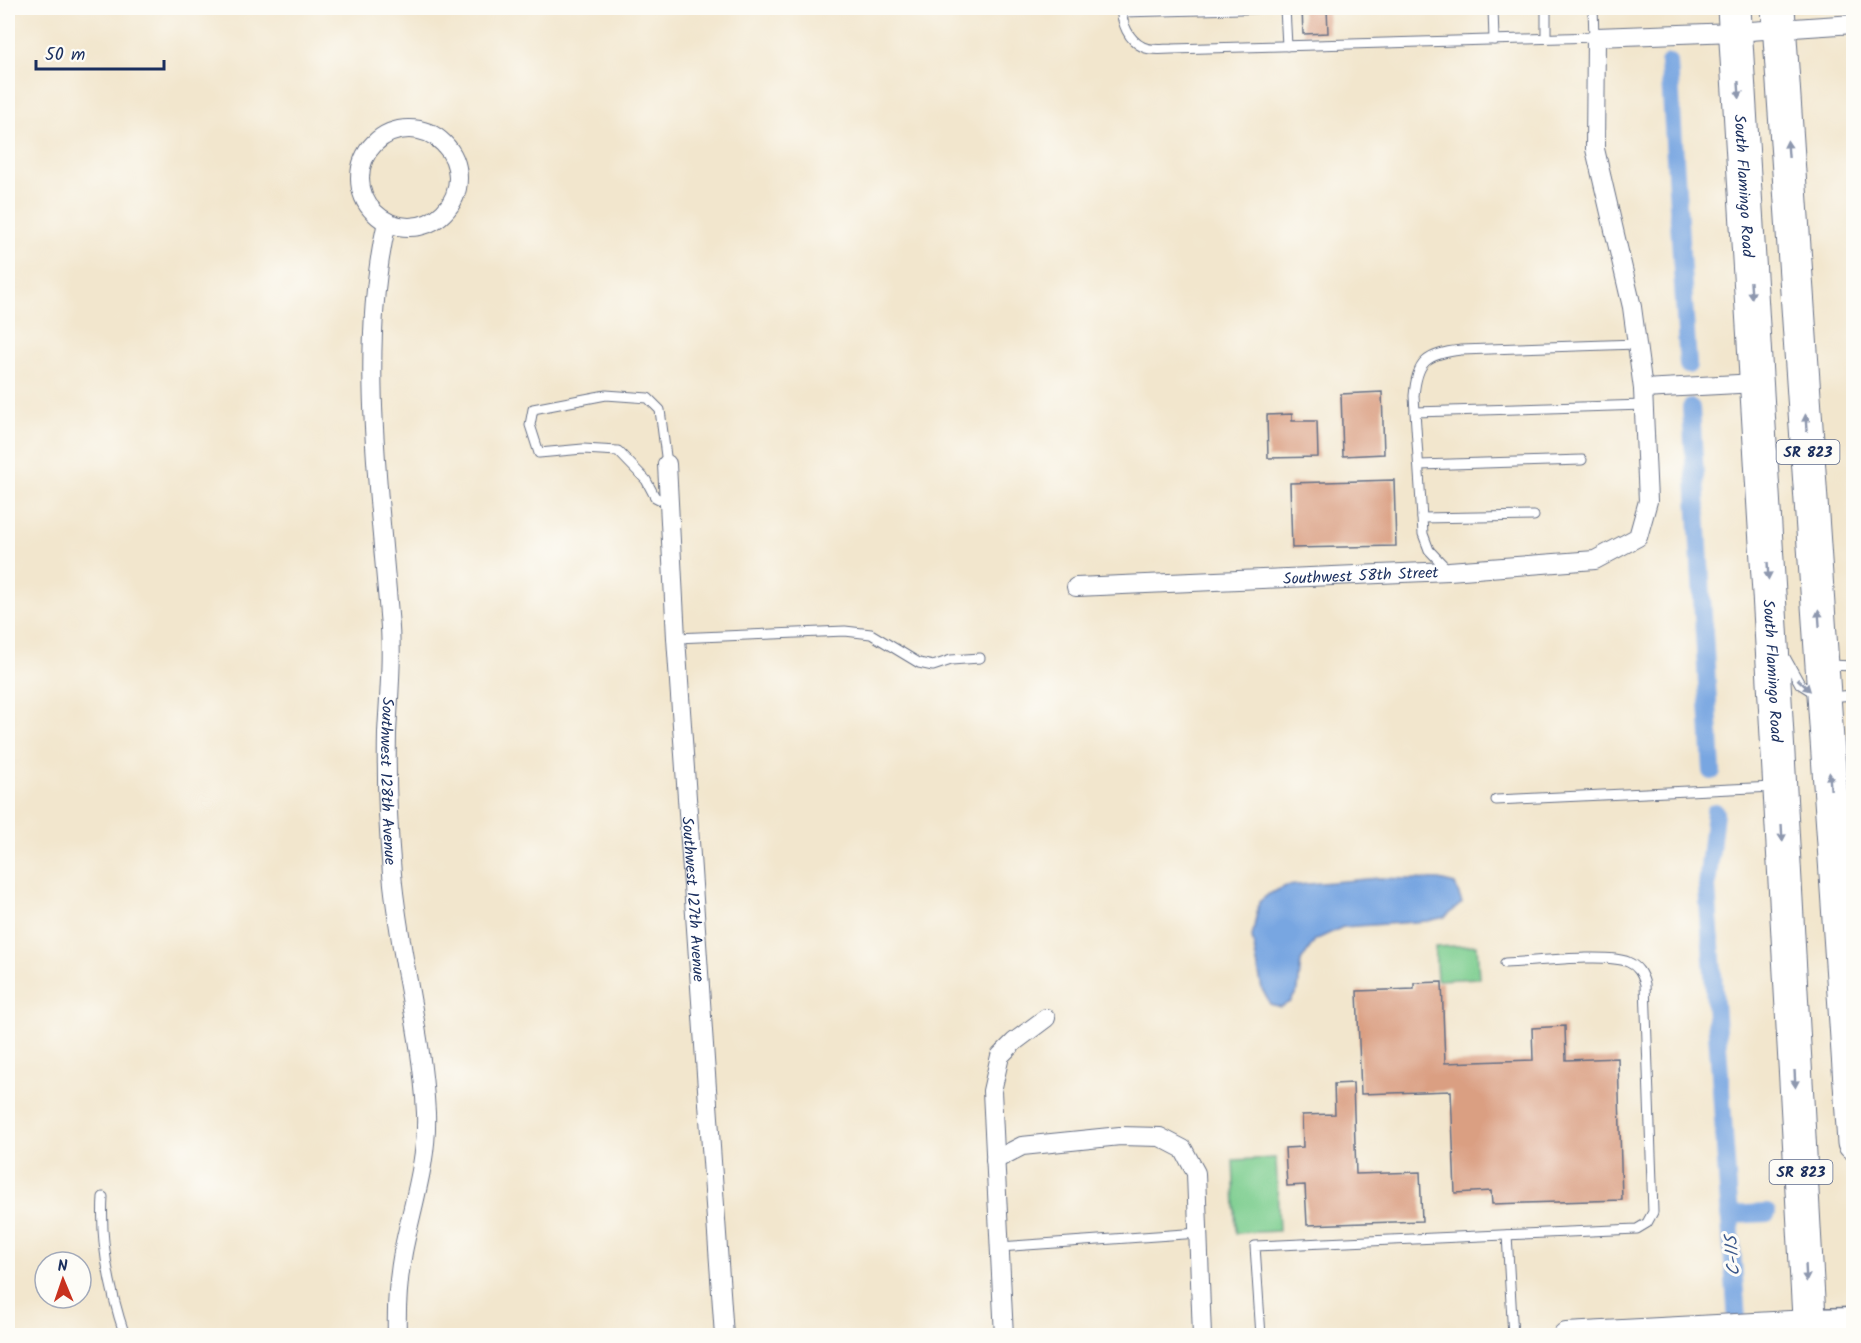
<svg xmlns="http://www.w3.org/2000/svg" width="1861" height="1343" viewBox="0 0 1861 1343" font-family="Kalam,sans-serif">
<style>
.green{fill:#7bcd8e;stroke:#4b7e76;stroke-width:1.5}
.water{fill:#78a6e1;stroke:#4a6aa0;stroke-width:1.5}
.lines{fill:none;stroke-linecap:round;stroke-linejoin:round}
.canal{stroke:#78a6e1;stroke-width:18}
.building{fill:#da9f82}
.lane-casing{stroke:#666f85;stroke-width:11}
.street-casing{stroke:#666f85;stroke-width:20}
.secondary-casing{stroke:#666f85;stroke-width:28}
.primary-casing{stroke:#666f85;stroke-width:31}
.highway-casing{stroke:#666f85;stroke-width:35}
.lane{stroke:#fff;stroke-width:9}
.street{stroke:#fff;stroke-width:18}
.secondary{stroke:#fff;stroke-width:26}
.primary{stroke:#fff;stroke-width:28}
.highway{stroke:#fff;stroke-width:33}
.oneway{fill:#8d97ae}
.labels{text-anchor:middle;stroke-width:6;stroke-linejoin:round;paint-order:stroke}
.shield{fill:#fdfcf7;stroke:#5f6c8c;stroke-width:1.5}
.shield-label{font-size:15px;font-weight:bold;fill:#1b2f5e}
.street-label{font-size:16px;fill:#1b2f5e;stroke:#fdfcf7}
.water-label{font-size:18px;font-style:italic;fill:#3c598c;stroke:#fdfcf7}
</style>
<rect width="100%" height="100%" fill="#fdfcf7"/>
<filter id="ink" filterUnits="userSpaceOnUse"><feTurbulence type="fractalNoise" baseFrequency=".0167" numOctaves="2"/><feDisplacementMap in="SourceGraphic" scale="12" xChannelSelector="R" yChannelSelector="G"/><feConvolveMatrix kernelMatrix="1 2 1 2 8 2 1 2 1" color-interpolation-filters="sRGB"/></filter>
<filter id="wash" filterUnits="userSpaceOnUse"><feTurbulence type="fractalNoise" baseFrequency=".008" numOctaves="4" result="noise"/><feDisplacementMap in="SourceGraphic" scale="24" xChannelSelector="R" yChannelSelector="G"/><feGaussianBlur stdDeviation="1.35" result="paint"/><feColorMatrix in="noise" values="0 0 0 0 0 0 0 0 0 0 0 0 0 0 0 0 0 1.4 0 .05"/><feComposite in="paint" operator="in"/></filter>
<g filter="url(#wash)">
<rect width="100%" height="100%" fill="#f2e6cd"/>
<g class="green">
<path d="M1477,945L1479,978L1437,980L1435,947Z"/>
<path d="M1276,1158L1279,1231L1236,1233L1233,1160Z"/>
</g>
<path class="water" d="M1379,878L1439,880L1455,884L1462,903L1445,917L1428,921L1343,927L1315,940L1301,961L1298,990L1290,1002L1280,1007L1270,1004L1262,989L1252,937L1259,902L1269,894L1286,886Z"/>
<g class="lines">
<g class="canal">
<path d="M1669,63L1688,365"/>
<path d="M1691,408L1712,771"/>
<path d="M1715,812L1707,887L1738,1336"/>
<path d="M1729,1215L1767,1213"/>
</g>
</g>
<g id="blocks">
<g class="building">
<path d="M1302,8H1327L1328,33L1303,34Z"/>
<path d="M1382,392L1384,454L1343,456L1341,394Z"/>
<path d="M1292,414V421H1317L1318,457L1268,458L1267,415Z"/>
<path d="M1394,480L1396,546L1292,548L1290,483Z"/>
<path d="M1442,982L1445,1063L1533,1060L1532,1028L1565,1026L1566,1060L1618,1058L1622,1200L1492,1204L1491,1191L1455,1193L1451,1091L1361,1094L1357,991L1414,989V983Z"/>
<path d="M1353,1083L1356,1174L1420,1172L1422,1221L1307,1225L1305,1185L1287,1186L1285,1148L1303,1147L1302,1115L1335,1114L1334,1084Z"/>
</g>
</g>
</g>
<g filter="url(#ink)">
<use href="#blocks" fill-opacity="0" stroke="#666f85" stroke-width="1.5"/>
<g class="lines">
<g class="lane-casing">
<g id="lane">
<path d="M1121,8C1122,23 1128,40 1143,47C1151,51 1163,49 1172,49L1596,37"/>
<path d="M1285,8L1287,46"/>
<path d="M1493,8L1494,40"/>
<path d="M1546,8V38"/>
<path d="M1593,8L1594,37"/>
<path d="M1122,12L1283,8"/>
<path d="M1415,412L1644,405"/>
<path d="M667,464L660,410L648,398L606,395L533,409L530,425L539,453L583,449L618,451L646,480L655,497L669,504"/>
<path d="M1419,465L1582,460"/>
<path d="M1422,518L1534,516"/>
<path d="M1447,569L1429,550L1423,534L1414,396C1417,361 1426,354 1461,350L1637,344"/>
<path d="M676,638L845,631L871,634L919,663L933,666L951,660L980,658"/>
<path d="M1785,657L1800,684L1816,694"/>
<path d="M1829,665L1854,666"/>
<path d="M1829,697L1854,695"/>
<path d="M1496,800L1774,787"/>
<path d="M103,1197C100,1245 110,1291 125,1336"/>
<path d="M1507,1235L1513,1336"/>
<path d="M999,1247L1199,1233"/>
<path d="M1261,1336L1255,1246L1637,1229L1647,1223L1653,1212L1645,984C1642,974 1638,966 1628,962C1607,953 1532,962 1505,963"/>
</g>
</g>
<g class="street-casing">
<g id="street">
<circle cx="409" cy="178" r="49"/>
<path id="s1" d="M387,222C358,346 379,489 389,615C393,654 389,694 387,733C386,779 388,827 392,874C399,954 422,1032 426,1113C428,1160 412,1206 403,1252C398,1280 396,1307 397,1336"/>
<path d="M1643,389L1757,383"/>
<path id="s2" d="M667,464L676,638L724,1336"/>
<path id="s3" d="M1076,587L1449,571L1595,560L1638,537L1648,501L1643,389L1632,307L1595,149L1596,37L1735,32L1854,24"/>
<path d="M995,1160L1022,1146L1120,1136L1160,1137L1183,1149L1196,1173L1202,1336"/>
<path d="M1004,1336L992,1091L1000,1056L1014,1042L1046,1018"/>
</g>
</g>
<g class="secondary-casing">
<path id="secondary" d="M1566,1336L1809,1323"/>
</g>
<g class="primary-casing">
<path id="primary" d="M1809,1323L1854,1322"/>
</g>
<g class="highway-casing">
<g id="highway">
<path id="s4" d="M1734,8L1771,627L1810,1336"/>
<path d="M1778,8L1854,1143"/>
</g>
</g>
<use href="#lane" class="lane"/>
<use href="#street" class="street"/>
<use href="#secondary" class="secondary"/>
<use href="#primary" class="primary"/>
<use href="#highway" class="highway"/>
</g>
<defs><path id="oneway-solid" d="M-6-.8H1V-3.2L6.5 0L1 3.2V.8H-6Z" transform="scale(1.5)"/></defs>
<g class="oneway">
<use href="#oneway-solid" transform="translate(1739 90) rotate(86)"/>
<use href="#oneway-solid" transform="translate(1788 149) rotate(-94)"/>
<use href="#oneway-solid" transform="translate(1751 290) rotate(86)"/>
<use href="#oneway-solid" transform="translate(1806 423) rotate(-94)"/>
<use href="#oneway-solid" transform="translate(1768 571) rotate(87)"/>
<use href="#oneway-solid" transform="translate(1819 618) rotate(-94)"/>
<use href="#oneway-solid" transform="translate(1804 685) rotate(43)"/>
<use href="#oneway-solid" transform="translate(1830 781) rotate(-94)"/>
<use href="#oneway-solid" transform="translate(1782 833) rotate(87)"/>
<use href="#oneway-solid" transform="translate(1795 1079) rotate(87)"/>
<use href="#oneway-solid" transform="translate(1806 1273) rotate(87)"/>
</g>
</g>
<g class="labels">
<g class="shield">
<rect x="1776.5" y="440" width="63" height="24" rx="4.5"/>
<rect x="1769.5" y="1160" width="63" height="24" rx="4.5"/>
</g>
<g class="shield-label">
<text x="1808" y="457">SR 823</text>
<text x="1801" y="1177">SR 823</text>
</g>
<g class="street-label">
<text dy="6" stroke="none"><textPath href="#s4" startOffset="178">South Flamingo Road</textPath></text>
<text dy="6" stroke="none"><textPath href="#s3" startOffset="285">Southwest 58th Street</textPath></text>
<text dy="6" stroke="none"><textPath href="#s4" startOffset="664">South Flamingo Road</textPath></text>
<text dy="6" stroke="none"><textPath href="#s1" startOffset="561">Southwest 128th Avenue</textPath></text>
<text dy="6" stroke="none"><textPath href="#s2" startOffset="436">Southwest 127th Avenue</textPath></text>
</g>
<g class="water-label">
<text transform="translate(1732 1256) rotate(-94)" y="6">C-11S</text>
</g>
</g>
<rect width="1861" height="1343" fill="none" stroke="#fdfcf7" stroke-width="30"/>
<g transform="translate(63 1280) rotate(358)"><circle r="28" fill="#fdfcf7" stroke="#a3aaba" stroke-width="1.5"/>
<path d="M0-4.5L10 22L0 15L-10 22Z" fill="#c8321e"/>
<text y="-9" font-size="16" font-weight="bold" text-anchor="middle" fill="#1b2f5e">N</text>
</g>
<path d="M36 60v9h128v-9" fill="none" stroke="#1b2f5e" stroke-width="3"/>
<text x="45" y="60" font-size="18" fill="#1b2f5e" stroke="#fdfcf7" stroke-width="4.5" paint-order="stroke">50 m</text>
</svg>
